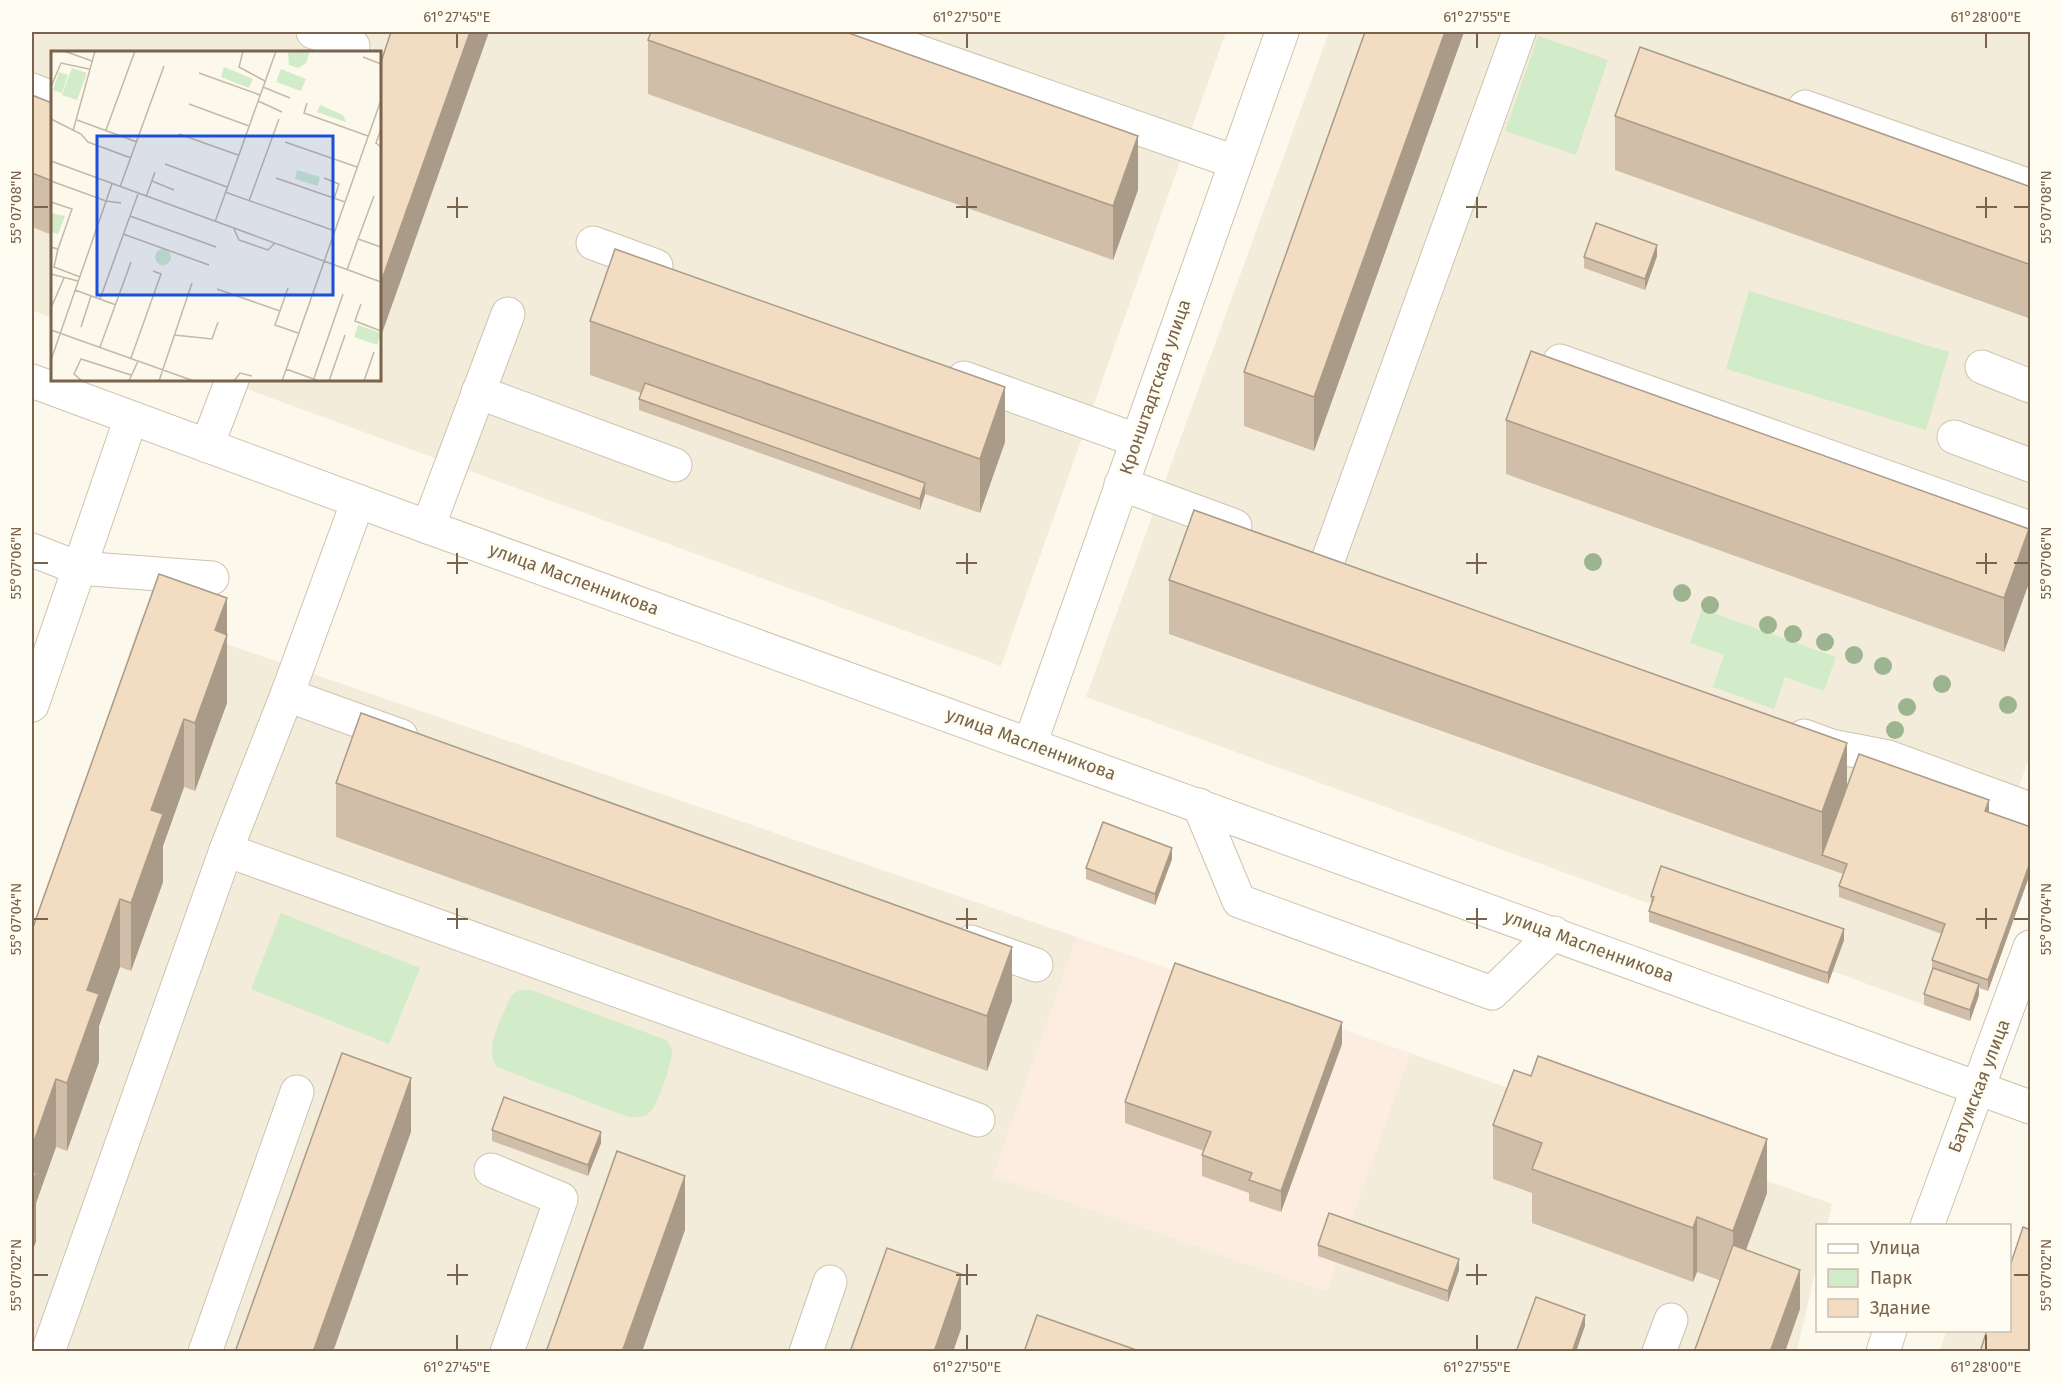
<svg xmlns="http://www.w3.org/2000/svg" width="2062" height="1383" viewBox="0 0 2062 1383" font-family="'Fira Sans',sans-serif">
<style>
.residential{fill:#f4ecda}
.commercial{fill:#fdece0}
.green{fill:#d2ebc9}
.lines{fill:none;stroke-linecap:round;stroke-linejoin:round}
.minor-casing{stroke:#d0c2b0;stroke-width:35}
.minor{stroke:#fff;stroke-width:33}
.tree{fill:#9cb590}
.wall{fill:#d0bea8}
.shaded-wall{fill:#a99b88}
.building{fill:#f2ddc3;stroke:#a99b88;stroke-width:1.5}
.ticks{fill:none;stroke:#79634d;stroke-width:2}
.labels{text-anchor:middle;stroke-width:6;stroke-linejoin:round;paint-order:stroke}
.street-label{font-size:18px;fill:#79634d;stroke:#fffcf2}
.inset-road{fill:none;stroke:#c4b8a7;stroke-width:1.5}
.view{fill:#1d4ed8;fill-opacity:0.15;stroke:#1d4ed8;stroke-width:3}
.inset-edge{fill:none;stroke:#79634d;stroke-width:3}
.neatline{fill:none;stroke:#79634d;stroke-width:2}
.ticks-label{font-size:15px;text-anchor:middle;fill:#79634d}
</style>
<rect width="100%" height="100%" fill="#fdf8ec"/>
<g class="residential">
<path d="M32,32H1226L1001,666L222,380H380V52H52V318L32,310Z"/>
<path d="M1329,32H2030V755L1941,1011L1086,697Z"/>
<path d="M142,615L1077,937L994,1176L1326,1291L1410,1053L1832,1204L1827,1225L1818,1226L1817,1264L1797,1351L32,1352V942Z"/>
<path d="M2010,1330L2030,1351L1939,1352L1947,1331Z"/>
</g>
<path class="commercial" d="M1077,937L1410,1053L1327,1291L993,1176Z"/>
<g class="green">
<path d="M1538,36L1608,60L1576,155L1505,131Z"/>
<path d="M1749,291L1949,352L1926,430L1726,369Z"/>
<path d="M1702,609L1836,657L1824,691L1785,677L1774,709L1713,687L1724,655L1690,643Z"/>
<path d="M281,913L420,968L389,1044L251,989Z"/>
<path d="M521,990H531L666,1040C670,1045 672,1048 672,1053C671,1064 658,1105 650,1112C645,1117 635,1118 628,1117L497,1067C483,1048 502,1018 510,998L514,993Z"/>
</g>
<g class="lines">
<g class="minor-casing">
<g id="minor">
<path d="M313,32L353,46"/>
<path d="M862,32L1235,162"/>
<path d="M32,90L52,98"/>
<path d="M1805,107L2030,186"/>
<path d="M593,243L656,266"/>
<path d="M1560,361L2030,528"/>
<path d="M1982,367L2030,386"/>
<path d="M964,378L1136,440"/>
<path d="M32,381L428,527L2030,1107"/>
<path d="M478,392L675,465"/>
<path d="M1954,437L2030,465"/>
<path d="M207,446L232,380"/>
<path d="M1121,484L1235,526"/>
<path d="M428,527L508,314"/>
<path d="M32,550L78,568L212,578"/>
<path d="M1328,560L1519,32"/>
<path d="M287,695L401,736"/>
<path d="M32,705L131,418"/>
<path d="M1804,736L1831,746L1888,757L2030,809"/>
<path d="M1030,744L1282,32"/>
<path d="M1199,805L1239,901L1492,993L1554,933"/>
<path d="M226,850L978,1120"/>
<path d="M971,942L1036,965"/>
<path d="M491,1170L561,1199L507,1352"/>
<path d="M1927,1226L2030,947"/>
<path d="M48,1352L226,850L287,695L358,501"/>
<path d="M205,1352L297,1092"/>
<path d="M806,1352L830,1282"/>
<path d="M1659,1352L1671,1320"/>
<path d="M1883,1352L1890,1330"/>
</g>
</g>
<use href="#minor" class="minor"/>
</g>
<g class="tree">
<circle cx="1593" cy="562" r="9"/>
<circle cx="1682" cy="593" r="9"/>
<circle cx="1710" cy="605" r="9"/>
<circle cx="1768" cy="625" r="9"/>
<circle cx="1793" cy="634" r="9"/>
<circle cx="1825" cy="642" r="9"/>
<circle cx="1854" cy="655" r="9"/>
<circle cx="1883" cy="666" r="9"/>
<circle cx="1942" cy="684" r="9"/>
<circle cx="2008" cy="705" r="9"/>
<circle cx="1907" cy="707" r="9"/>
<circle cx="1895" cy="730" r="9"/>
</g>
<g class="wall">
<path d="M1365,32H1464L1314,451L1244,426V372Z"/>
<path d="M648,40L1138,190L1113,260L648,94Z"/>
<path d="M32,95L52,103V235L32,227Z"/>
<path d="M1615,116L2031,187V319L1615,170Z"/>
<path d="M1657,256L1645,290L1584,268V257Z"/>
<path d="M590,321L1005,442L980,513L925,494L920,510L639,410V399L641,393L590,375Z"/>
<path d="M1506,420L2029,583L2004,652L1506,474Z"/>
<path d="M1169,580L1847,787L1989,811V813L2031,827V871L1988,991L1979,988V995L1970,1021L1924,1005V994L1932,971V960L1942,934L1839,897V886L1843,874L1169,634Z"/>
<path d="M227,598V703L195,791L184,787L163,846V882L131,971L120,967L99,1026V1062L67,1151L56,1147L36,1203V1241L32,1253V930Z"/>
<path d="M336,783L1012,1001L987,1071L336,837Z"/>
<path d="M1172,859L1155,905L1086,879V868Z"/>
<path d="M1651,896L1844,940L1828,984L1649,922V911L1651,906Z"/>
<path d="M1342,1044L1281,1212L1249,1201V1193L1202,1176V1155L1204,1151L1125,1123V1102Z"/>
<path d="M1493,1125L1767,1193L1746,1250L1800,1309L1697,1272L1693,1282L1532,1223V1193L1493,1179Z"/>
<path d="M492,1130L601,1143L588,1176L492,1141Z"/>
<path d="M1318,1245L1459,1270L1448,1302L1318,1256Z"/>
</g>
<g class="shaded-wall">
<path d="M470,32H489L380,339V285Z"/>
<path d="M1445,32H1464L1314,451V397Z"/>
<path d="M1138,136V190L1113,260V206Z"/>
<path d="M1657,245V256L1645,290V279Z"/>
<path d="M1005,387V442L980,513V459Z"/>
<path d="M925,483V494L920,510V499Z"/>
<path d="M2029,529V583L2004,652V598Z"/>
<path d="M227,598V703L195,791V723L215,630Z"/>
<path d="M184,719V787L163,846V882L131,971V903L151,810Z"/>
<path d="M1847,743V797L1822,855V812Z"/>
<path d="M1989,800V811L1985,822V811Z"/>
<path d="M1172,848V859L1155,905V894Z"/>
<path d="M2031,860V871L1988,991V980Z"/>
<path d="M120,899V967L99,1026V1062L67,1151V1083L87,990Z"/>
<path d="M1844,929V940L1828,984V973Z"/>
<path d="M1012,947V1001L987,1071V1016Z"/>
<path d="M1979,984V995L1970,1021V1010Z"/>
<path d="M1342,1022V1044L1281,1212V1191Z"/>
<path d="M411,1078V1132L333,1352H313Z"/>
<path d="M56,1079V1147L36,1203V1241L32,1253V1147Z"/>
<path d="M601,1132V1143L588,1176V1165Z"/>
<path d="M1767,1139V1193L1733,1285V1231Z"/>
<path d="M685,1176V1230L642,1352H622Z"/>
<path d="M1697,1217V1272L1693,1282V1228Z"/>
<path d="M1459,1259V1270L1448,1302V1291Z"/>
<path d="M1800,1270V1309L1785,1352H1770Z"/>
<path d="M961,1274V1329L953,1352H934Z"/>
<path d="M1585,1315V1326L1576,1352H1572Z"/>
</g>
<g class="building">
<path d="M391,32H470L380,285V65Z"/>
<path d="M651,32H846L1138,136L1113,206L648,40Z"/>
<path d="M1365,32H1445L1314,397L1244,372Z"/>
<path d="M1640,47L2031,187V265L1615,116Z"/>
<path d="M32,95L52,103V181L32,173Z"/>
<path d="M1596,223L1657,245L1645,279L1584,257Z"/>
<path d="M615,249L1005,387L980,459L590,321Z"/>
<path d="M1531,351L2029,529L2004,598L1506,420Z"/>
<path d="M645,383L925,483L920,499L639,399Z"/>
<path d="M1194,510L1847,743L1822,812L1169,580Z"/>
<path d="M159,574L227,598L215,630L227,635L195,723L184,719L151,810L163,814L131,903L120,899L87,990L99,994L67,1083L56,1079L32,1147V930Z"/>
<path d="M361,713L1012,947L987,1016L336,783Z"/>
<path d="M1859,754L1989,800L1985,811L2031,827V860L1988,980L1932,960L1945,924L1839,886L1847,864L1822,855Z"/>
<path d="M1103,822L1172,848L1155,894L1086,868Z"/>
<path d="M1661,866L1844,929L1828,973L1649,911L1654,897L1651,896Z"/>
<path d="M1175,963L1342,1022L1281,1191L1249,1180L1252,1173L1202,1155L1211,1132L1125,1102Z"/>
<path d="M1933,968L1979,984L1970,1010L1924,994Z"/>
<path d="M342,1053L411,1078L313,1352H235Z"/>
<path d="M1538,1056L1767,1139L1733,1231L1697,1217L1693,1228L1532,1169L1542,1143L1493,1125L1514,1070L1531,1076Z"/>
<path d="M504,1097L601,1132L588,1165L492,1130Z"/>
<path d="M617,1151L685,1176L622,1352H546Z"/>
<path d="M32,1171L36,1173L32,1185Z"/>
<path d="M1329,1213L1459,1259L1448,1291L1318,1245Z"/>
<path d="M2023,1227L2031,1230V1352H1980L1987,1330H2010V1266Z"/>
<path d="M1733,1245L1800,1270L1770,1352H1694Z"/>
<path d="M887,1248L961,1274L934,1352H850Z"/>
<path d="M1536,1297L1585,1315L1572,1352H1516Z"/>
<path d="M1037,1315L1142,1352H1024Z"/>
</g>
<path class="ticks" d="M457,33V48M967,33V48M1477,33V48M1986,33V48M457,197V218M967,197V218M1477,197V218M1986,197V218M33,207H48M447,207H468M956,207H977M1466,207H1487M1976,207H1997M2014,207H2029M457,553V574M967,553V574M1477,553V574M1986,553V574M33,563H48M447,563H468M956,563H977M1466,563H1487M1976,563H1997M2014,563H2029M457,908V929M967,908V929M1477,908V929M1986,908V929M33,919H48M447,919H468M956,919H977M1466,919H1487M1976,919H1997M2014,919H2029M457,1264V1285M967,1264V1285M1477,1264V1285M33,1275H48M447,1275H468M956,1275H977M1466,1275H1487M2014,1275H2029M457,1335V1350M967,1335V1350M1477,1335V1350M1986,1335V1350"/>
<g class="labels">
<g class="street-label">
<text transform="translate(1155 387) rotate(-71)" y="6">Кронштадтская улица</text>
<text transform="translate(574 579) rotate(20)" y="6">улица Масленникова</text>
<text transform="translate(1031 744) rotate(20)" y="6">улица Масленникова</text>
<text transform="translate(1589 946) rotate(20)" y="6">улица Масленникова</text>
<text transform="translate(1979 1086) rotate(-69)" y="6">Батумская улица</text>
</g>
</g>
<g transform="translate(51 51)">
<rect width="330" height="330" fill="#fdf8ec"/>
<path d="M237,0H259L255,12L247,17L238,14ZM173,16L202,28L198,37L170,26ZM21,17L36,22L26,49L11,44ZM230,18L255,28L250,40L225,31ZM8,21L17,24L11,42L2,39ZM269,54L292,64L295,71L266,61ZM246,119L269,126L267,135L244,128ZM0,162L14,165L7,183L0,181ZM104 206a8 8 0 1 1 16 0a8 8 0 1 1-16 0ZM307,274L330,282L326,294L303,286Z" fill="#d2ebc9"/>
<path class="inset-road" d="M13,0L41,10M192,0L188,16L214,30M312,6L330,13M148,22L209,44M0,36L10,12L38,18M212,36L239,47M207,50L231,61M256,52L253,62L317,85M138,53L198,75M0,68L30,83L37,91L80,107M26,69L86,91M330,78L325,92L330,96M55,79L84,0M22,80L44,0M128,83L187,104M234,91L306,116M0,110L330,231M114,113L176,136M225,127L294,151M273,127L288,133L283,148M0,130L55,150L70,152M101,130L123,139M69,136L113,15M174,141L284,180M323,145L307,188L330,196M95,146L104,121M198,150L228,68M0,151L21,158L7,198L0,196M79,165L165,196M164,171L225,0M183,178L188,189L217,199L224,192M72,183L158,214M7,198L3,216L29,226M296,219L307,188M0,223L27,230M237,237L224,274L247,282M166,238L229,260M24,239L65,254M49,248L87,143M310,253L304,270L330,280M0,257L13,227M30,276L40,245M0,279L143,330M123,284L161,288L167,271M49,296L80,211M80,307L110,223L102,220M0,309L61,133M235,318L268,330M31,330L23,323L30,308L80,324M78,330L87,310M108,330L141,232M183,330L189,322L201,325M231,330L330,49M262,330L292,243M278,330L294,284M313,330L323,301"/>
<path class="view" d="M46,85H282V244H46Z"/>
<rect width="330" height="330" class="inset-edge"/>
</g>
<rect width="2062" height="1383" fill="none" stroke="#fffcf2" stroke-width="66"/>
<rect x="1816" y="1224" width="195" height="108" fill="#fffcf2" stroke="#c9bfb0" stroke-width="1.5"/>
<rect x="1828" y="1244" width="30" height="9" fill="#ffffff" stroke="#c9bfb0" stroke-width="1.5"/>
<text x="1870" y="1254" font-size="18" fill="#79634d">Улица</text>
<rect x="1828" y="1269" width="30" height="18" fill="#d2ebc9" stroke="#c9bfb0" stroke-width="1.5"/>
<text x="1870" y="1284" font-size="18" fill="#79634d">Парк</text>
<rect x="1828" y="1299" width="30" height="18" fill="#f2ddc3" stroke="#c9bfb0" stroke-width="1.5"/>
<text x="1870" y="1314" font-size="18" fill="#79634d">Здание</text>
<rect x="33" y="33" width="1996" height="1317" class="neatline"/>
<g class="ticks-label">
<text x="457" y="22">61°27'45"E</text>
<text x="967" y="22">61°27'50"E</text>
<text x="1477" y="22">61°27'55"E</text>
<text x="1986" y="22">61°28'00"E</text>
<text transform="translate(16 207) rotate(-90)" y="5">55°07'08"N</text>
<text transform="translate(2046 207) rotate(-90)" y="5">55°07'08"N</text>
<text transform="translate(16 563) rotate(-90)" y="5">55°07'06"N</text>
<text transform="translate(2046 563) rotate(-90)" y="5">55°07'06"N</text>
<text transform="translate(16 919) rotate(-90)" y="5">55°07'04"N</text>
<text transform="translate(2046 919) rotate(-90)" y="5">55°07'04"N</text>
<text transform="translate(16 1275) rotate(-90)" y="5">55°07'02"N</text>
<text transform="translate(2046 1275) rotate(-90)" y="5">55°07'02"N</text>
<text x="457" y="1372">61°27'45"E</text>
<text x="967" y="1372">61°27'50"E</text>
<text x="1477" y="1372">61°27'55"E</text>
<text x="1986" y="1372">61°28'00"E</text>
</g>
</svg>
